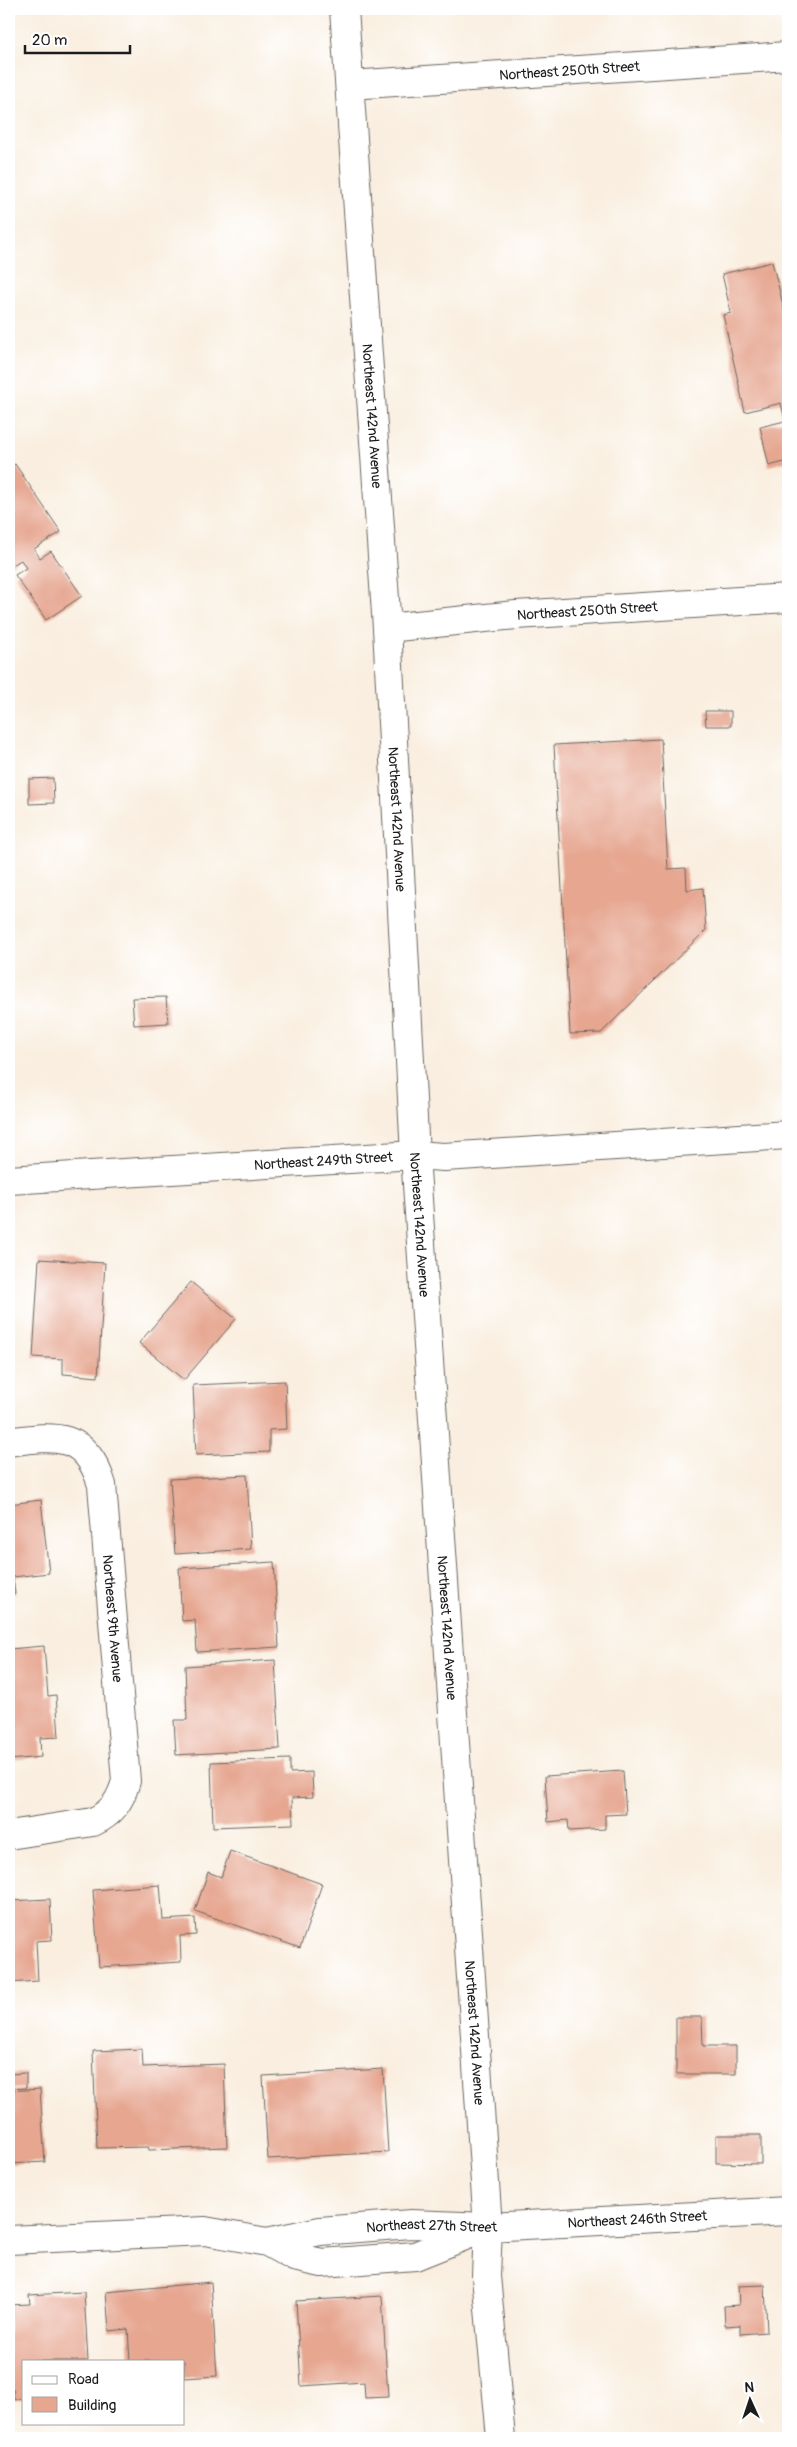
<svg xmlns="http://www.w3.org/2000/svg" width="797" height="2447" viewBox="0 0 797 2447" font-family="Pangolin,sans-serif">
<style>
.building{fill:#e6a690}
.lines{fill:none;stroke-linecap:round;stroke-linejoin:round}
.minor-casing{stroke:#696660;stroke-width:30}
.major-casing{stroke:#696660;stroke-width:30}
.minor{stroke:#fff;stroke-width:28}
.major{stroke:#fff;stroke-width:28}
.labels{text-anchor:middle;stroke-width:4;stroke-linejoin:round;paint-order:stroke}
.street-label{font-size:14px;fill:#1c1c1c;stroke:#fff}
</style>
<rect width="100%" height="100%" fill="#fff"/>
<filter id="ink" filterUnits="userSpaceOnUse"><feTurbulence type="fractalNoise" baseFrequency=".02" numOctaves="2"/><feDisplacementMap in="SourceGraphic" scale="10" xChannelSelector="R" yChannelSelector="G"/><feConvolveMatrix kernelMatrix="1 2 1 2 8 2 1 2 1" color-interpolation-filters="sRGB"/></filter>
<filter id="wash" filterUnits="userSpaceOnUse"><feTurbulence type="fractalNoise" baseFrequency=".0096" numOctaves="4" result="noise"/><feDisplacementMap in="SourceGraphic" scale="20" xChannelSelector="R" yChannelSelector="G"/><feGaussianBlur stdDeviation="1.12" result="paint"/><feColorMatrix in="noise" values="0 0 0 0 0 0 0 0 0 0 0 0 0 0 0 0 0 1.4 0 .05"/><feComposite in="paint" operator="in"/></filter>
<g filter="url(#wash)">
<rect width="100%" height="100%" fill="#f9eedf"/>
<g id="blocks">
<g class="building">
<path d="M772,262L788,324V461L769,466L760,427L785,421L781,403L745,412L723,315L731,313L722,274Z"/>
<path d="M15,464L61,532L34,549L40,558L51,551L82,596L46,620L15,575L26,568L21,560L11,566L9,563V468Z"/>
<path d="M705,711H731V726H706Z"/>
<path d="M661,739L668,869L686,868L687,890L703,888L706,930L601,1033L570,1034L554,745Z"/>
<path d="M53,778L54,803L29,804V779Z"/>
<path d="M166,997L168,1023L134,1025L132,998Z"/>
<path d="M39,1259L105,1263L98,1377L63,1374V1359L33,1357Z"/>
<path d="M191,1282L236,1319L184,1380L139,1343Z"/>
<path d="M285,1381L287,1429L269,1430V1452L196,1455L193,1385Z"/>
<path d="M247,1475L251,1549L175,1554L170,1479Z"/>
<path d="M41,1500L49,1573L13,1577L15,1594H9V1504Z"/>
<path d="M274,1562L279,1647L197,1652L195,1620L182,1621L179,1568Z"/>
<path d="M44,1646L48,1696L56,1695L59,1737L40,1738L41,1757L9,1760V1649Z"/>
<path d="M275,1660L280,1749L176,1755L174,1720H187L185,1666Z"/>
<path d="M290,1759V1773L312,1772L313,1797L292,1798L293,1824L213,1827L211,1762Z"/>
<path d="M623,1771L626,1814L605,1815V1829L569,1831L568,1820L548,1822L545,1776Z"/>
<path d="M230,1851L322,1884L300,1948L195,1911L208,1872L221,1877Z"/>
<path d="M160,1885L163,1920L195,1918L196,1935L180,1936L181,1962L99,1967L93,1890Z"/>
<path d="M50,1899L52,1940L36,1941L38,1981L9,1983V1901Z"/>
<path d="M676,2017H702L703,2046H736V2074H676Z"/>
<path d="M142,2049L143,2067L224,2064L227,2147L149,2150L148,2147L97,2148L93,2051Z"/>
<path d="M383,2069L388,2152L268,2159L263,2076Z"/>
<path d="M26,2073V2088L9,2089V2074Z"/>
<path d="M40,2089L45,2162L9,2164V2091Z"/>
<path d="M716,2135H761V2164L716,2163Z"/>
<path d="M211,2282L217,2376L184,2378V2361H130L128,2329L109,2331L106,2292Z"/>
<path d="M765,2285L767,2332L740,2334V2325L725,2326L724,2306L739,2305L738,2286Z"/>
<path d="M84,2292L88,2361H24V2399L14,2400L13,2389L9,2390V2305L30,2304L29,2295Z"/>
<path d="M382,2296L388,2397L365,2398L364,2382L301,2386L296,2301Z"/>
</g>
</g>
</g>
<g filter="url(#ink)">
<use href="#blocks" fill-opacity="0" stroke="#696660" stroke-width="1"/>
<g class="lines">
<g class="minor-casing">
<g id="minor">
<path id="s1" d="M350,85L788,56"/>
<path id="s2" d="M387,628L516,615L788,598"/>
<path id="s3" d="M9,1180L415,1155L444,1157L788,1135"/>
<path id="s4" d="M9,1442C56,1435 86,1432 102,1485L126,1781C120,1802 112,1813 93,1822L9,1835"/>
<path d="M9,2240L205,2231L267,2242L294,2257L322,2263L415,2256L477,2231"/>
<path id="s5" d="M267,2242L320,2231L411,2224L488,2227L788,2211"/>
</g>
</g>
<g class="major-casing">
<g id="major">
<path id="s6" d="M344,9L387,628L415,1155L488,2227L486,2276L501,2438"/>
</g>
</g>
<use href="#minor" class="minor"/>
<use href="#major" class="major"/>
</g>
</g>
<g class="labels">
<g class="street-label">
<text dy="5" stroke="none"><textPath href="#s1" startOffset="220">Northeast 250th Street</textPath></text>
<text dy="5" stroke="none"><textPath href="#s6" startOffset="408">Northeast 142nd Avenue</textPath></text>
<text dy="5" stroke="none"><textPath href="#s2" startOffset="201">Northeast 250th Street</textPath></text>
<text dy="5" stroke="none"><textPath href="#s6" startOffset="812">Northeast 142nd Avenue</textPath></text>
<text dy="5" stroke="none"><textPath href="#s3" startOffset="315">Northeast 249th Street</textPath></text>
<text dy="5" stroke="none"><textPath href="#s6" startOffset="1218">Northeast 142nd Avenue</textPath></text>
<text dy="5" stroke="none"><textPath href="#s4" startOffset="251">Northeast 9th Avenue</textPath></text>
<text dy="5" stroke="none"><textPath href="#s6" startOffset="1622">Northeast 142nd Avenue</textPath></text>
<text dy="5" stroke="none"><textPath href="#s6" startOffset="2028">Northeast 142nd Avenue</textPath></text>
<text dy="5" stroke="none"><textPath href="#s5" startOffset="372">Northeast 246th Street</textPath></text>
<text dy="5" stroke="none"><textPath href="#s5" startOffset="166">Northeast 27th Street</textPath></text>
</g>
</g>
<rect width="797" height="2447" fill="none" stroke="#fff" stroke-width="30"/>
<rect x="22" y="2360" width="162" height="65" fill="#ffffff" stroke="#a4a4a4"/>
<rect x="32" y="2376" width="25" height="8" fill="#ffffff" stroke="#a4a4a4"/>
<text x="68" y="2384" font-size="15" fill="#1c1c1c">Road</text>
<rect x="32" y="2397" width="25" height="15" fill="#e6a690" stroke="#a4a4a4"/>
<text x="68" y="2410" font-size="15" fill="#1c1c1c">Building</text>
<g transform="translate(750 2400) rotate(357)" stroke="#ffffff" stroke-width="4" paint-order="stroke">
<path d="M0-4L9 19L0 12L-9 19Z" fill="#1c1c1c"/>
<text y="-8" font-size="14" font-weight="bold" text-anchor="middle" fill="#1c1c1c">N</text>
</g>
<path d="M25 45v8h105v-8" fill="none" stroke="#1c1c1c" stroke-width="2.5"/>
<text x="32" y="45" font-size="15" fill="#1c1c1c" stroke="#ffffff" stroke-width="4" paint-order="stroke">20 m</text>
</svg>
